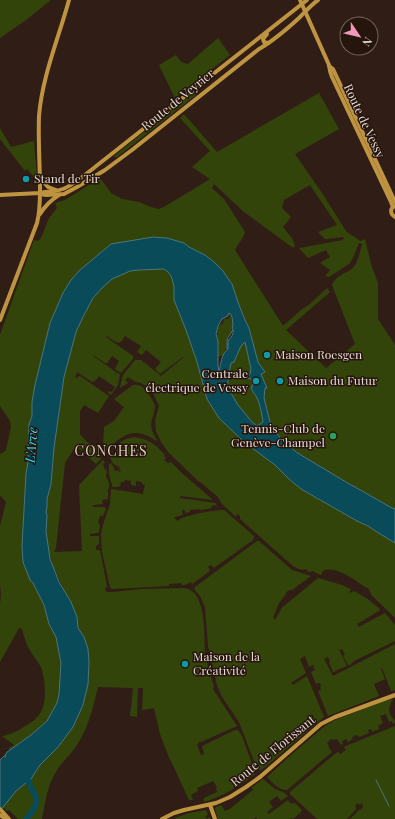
<svg xmlns="http://www.w3.org/2000/svg" width="395" height="819" viewBox="0 0 395 819" font-family="'Playfair Display',serif">
<style>
.green{fill:#33440a;fill-rule:evenodd}
.water{fill:#094b58;stroke:#4b767d;fill-rule:evenodd}
.lines{fill:none;stroke-linecap:round;stroke-linejoin:round}
.stream{stroke:#4b767d;stroke-width:1}
.river{stroke:#094b58;stroke-width:6}
.secondary{stroke:#bf9441;stroke-width:4}
.culture-dot{fill:#0f9aa8;stroke:#25150d;stroke-width:1.5}
.leisure-dot{fill:#2e9e5b;stroke:#25150d;stroke-width:1.5}
.labels{text-anchor:middle;stroke-width:3;stroke-linejoin:round;paint-order:stroke}
.street-label{font-size:12px;fill:#e5d9d3;stroke:#25150d}
.poi-label{font-size:12px;fill:#e5d9d3;stroke:#25150d;text-anchor:start}
.water-label{font-size:13px;font-style:italic;fill:#35ddfd;stroke:#25150d}
.quarter-label{font-size:14px;letter-spacing:1px;fill:#e3cbc1;stroke:#25150d}
</style>
<rect width="100%" height="100%" fill="#301e16"/>
<g class="green">
<path d="M0,0H51L26,20L0,38Z"/>
<path d="M218,38L230,55L175,98L159,65L176,55L181,62L188,64Z"/>
<path d="M194,92L196,95L116,158L114,156Z"/>
<path d="M319,93L339,129L295,154L322,193L346,231C350,235 356,237 360,241L365,239L371,264L378,283V319L395,345V509L392,508L355,487L351,485L296,452L280,438L270,422L265,403L263,422L257,426C247,418 237,406 232,394C231,392 229,390 228,388C226,380 229,370 231,363L234,362L241,346L251,337L249,328L245,320L239,305L232,284L220,268L214,262L205,255L188,247L184,243L71,280L61,297L50,323L41,360L32,402V416L29,424L28,462L26,474L23,527L30,580L33,583L44,605L49,624L56,637L61,663L60,687L57,703L47,721L31,735L10,750L9,748L11,746L12,747L14,745L2,736C11,735 19,730 27,725C33,722 39,716 42,710C47,699 45,678 41,667C38,662 34,657 31,652C26,645 24,636 22,629L19,628L18,630L0,662V604L1,595L0,584V526L6,502L0,495V454L4,452L6,450L11,427L10,421L0,406V335L34,240L38,241L41,238L49,218L57,208L55,203L65,200L100,178L111,193L122,199L139,202L151,207L159,209L164,207L210,179L192,167L210,151L180,118L184,114L217,152ZM214,184L244,212L293,248L295,246L292,238L283,227L291,217L282,208L284,200L310,185L337,225L318,232L325,239L344,237L343,240L299,248L308,258L326,250L330,257L320,263L330,270L325,276L329,277L349,264L353,258L359,243L362,244C360,252 358,263 352,269C345,274 336,275 332,285L337,298L355,344L326,368L286,330L330,292L327,288L310,304L301,310L283,326L235,250C238,244 244,237 245,232L224,199L212,188Z"/>
<path d="M0,128L11,147L34,141L37,177H34L27,169L25,171L0,139Z"/>
<path d="M164,269L168,272L171,276L174,286V300L186,330L197,362L275,465L289,479L301,489L357,521L369,526L377,532L395,543V618L385,608L372,596L368,588L365,587C354,580 336,565 323,571L321,575L314,572V571L309,572L306,569C301,571 297,568 293,566L240,519V516L237,514L236,517L222,504L218,497L200,482H199L168,452L161,442L156,431L155,420L159,406L154,395L147,387L141,383L136,382L128,377L125,380L128,383L120,388V387L123,375L135,360H141L161,376L184,357H183L160,374L155,369L161,362L146,350L142,355L137,352L141,346L125,336L121,342L118,343L106,336V337L133,356V359L121,373L115,369L119,361L112,356L107,363H105L93,355V356L116,372L114,376L117,372L120,375L118,385L111,395L108,393L109,391L112,392L115,387L99,376L95,381L92,382L77,372L75,378L80,376L109,396L98,413L84,405L80,411V434L87,442L100,447L101,453L98,456L99,458L101,456V459L96,464L77,447L74,449L65,463L56,548L54,552L82,551L79,485L103,460L105,462L103,464L105,470H107L106,476L109,483V488L108,489V499L102,500L103,504L93,505V507H104L106,509L103,516H100L98,523L100,524L99,532L97,533L90,534V536H99V544L96,546V550H100L107,586L105,590L107,592H112L141,589L184,588C207,590 204,636 205,652C207,664 210,675 214,686L213,689L237,726L201,742H199L197,745L201,755L204,754L202,746L235,730H238L242,736L255,772L254,775C238,787 223,796 204,802V798L217,792L216,788L217,787L213,781L197,788L198,791L191,795L193,800H189L171,761L170,760L160,734L154,708L142,710L143,688H138L137,717L130,716L133,688L98,687C93,708 88,729 75,748C69,756 61,763 56,772C47,785 45,804 42,819H18L9,810L7,811L3,807L16,791L27,781L29,782L40,765L58,747L73,727L83,705L88,684L89,662L84,638L78,628L77,617L54,569L48,549L46,531L47,515L46,512L47,499L51,484L54,448L64,377L76,332L83,317L93,298L102,288L108,282L116,277L130,271L139,270Z"/>
<path d="M230,313C231,316 233,327 233,330C232,333 228,335 227,338C225,344 229,345 223,354V356H220V357L218,356C218,352 219,347 218,343C218,335 215,330 221,324H223L224,319H228L230,317L229,314Z"/>
<path d="M133,385C145,383 150,397 155,405C154,421 146,423 157,440L156,441C135,426 122,434 107,451L103,447L104,427L114,421L124,407L114,399Z"/>
<path d="M134,437C149,439 155,444 165,455L164,456L166,458L164,460L168,463L171,462L184,475L213,500L180,496V498L216,503V505L218,506V507L215,505L211,506L212,508L200,510L199,509L190,510V512L185,513V510H182L183,515L174,517L177,521C185,515 213,510 224,510L254,536L253,540L214,568L211,565L208,567L210,571L192,584L191,582L185,585H182L181,583L169,584V586L112,589L110,587L102,552L101,534L103,525L110,504L111,489L143,494L145,485L142,484V482L136,481V486L131,485V481L125,480L124,482H121L120,486L118,487H112V483H111L109,473V464L111,463L114,468L115,471H116L118,470L120,473L121,472L119,469L120,468L116,465V466L112,462L110,457L117,452L115,449L121,447L120,442L126,439Z"/>
<path d="M257,541H259L292,570L311,576L292,590H290L286,592V594L279,603L273,618L275,620L283,606H284L318,578L342,585L351,589V590L349,592L350,593L354,591C364,596 372,602 380,609L379,611L357,624L359,627L385,613L395,625V641L354,661L350,665H348L343,656L345,654L342,649L339,650L347,666L335,671V672H333L329,663L330,661L328,657L324,659L333,676L395,644V690L391,691L382,668L381,669L385,679L374,684L379,696L328,716L318,691L321,690L320,687L321,686L320,683L316,684L311,672L315,670L313,665L309,667L305,656L300,659L306,673L291,683L293,685L307,676L324,717L270,763L261,770L257,769L239,722L222,697L217,685L208,646L205,607L200,596L194,589L195,587Z"/>
<path d="M393,699C388,707 387,713 395,721V723L393,724L392,721L389,722L386,714L380,716L383,723L378,726L379,729L372,732L371,729L368,730L369,733L359,737L357,735L352,737L353,739L348,742L346,739L342,741L343,744L341,745L337,739L334,740L331,739L327,743L329,746L328,747L332,752L287,790C278,790 273,783 267,777L292,754L325,726L335,720L384,701Z"/>
<path d="M395,726V819H350L360,809L361,810L363,807L362,805L363,804L362,803L360,805L357,803L355,807L357,808L347,819H317L290,794V792L336,753L338,752L340,754L346,750L344,747L346,746Z"/>
<path d="M263,779L275,789L283,792L288,796L281,801L277,796L269,802L273,807L267,812L269,814L288,800L290,803H292L293,804L295,803L302,810L300,813L293,819L291,818L289,819H257L256,817L254,819H218L215,809L216,807L221,805L225,811L230,809L254,789L251,788Z"/>
<path d="M206,810L208,814L205,817L207,819L209,817L211,819H176L175,818L189,813Z"/>
</g>
<path class="water" d="M153,237L167,238L184,243L189,247L205,255L214,262L223,271L229,280L232,284L239,305L245,320L249,328L258,362L265,372L261,374L267,388H265L264,398L270,422L280,438L296,452L351,485L355,487L392,508L395,509V543L377,532L368,526L357,521L301,489L289,479L275,465L244,442L219,418L207,399L197,362L186,330L174,300V286L171,276L168,272L164,269L139,270L130,271L112,279L102,288L93,298L83,317L76,332L64,377L54,448L51,484L47,499V507L46,512L47,515L46,531L50,559L59,582L71,602L77,617L78,628L84,637L88,649L89,662L88,684L83,705L73,727L58,747L40,765L29,782H27L16,791L0,811V760L4,756L6,757L5,755L7,752L24,740L31,735L47,721L57,703L59,694L61,663L56,637L49,624L44,605L33,583L30,580L23,562L22,546L26,474L28,462L29,424L32,416V402L35,385L50,323L63,293L71,280L80,270L111,244ZM230,313L232,317L233,326L232,327C235,332 232,336 229,340H228V349C221,354 221,364 219,372L218,365V341L216,334L218,326L222,319L228,316V314ZM245,342L251,369L250,374L247,377L248,379L249,378L251,379L253,386L251,387C252,392 255,394 257,398C260,403 262,416 263,422L257,426L252,422L238,405L228,388V379L231,363L234,362L241,346Z"/>
<g class="lines">
<g class="stream">
<path d="M227,349V339L233,330"/>
<path d="M376,780L389,806"/>
</g>
<path class="river" d="M26,819C32,812 39,804 35,795C32,790 30,787 29,782"/>
<g class="secondary">
<path d="M300,0L329,65L330,71L332,77L391,202L393,207"/>
<path d="M267,34L263,39L264,42L268,43"/>
<path d="M329,66L333,69L395,202"/>
<path d="M41,179L48,187L56,190"/>
<path d="M41,194L46,195L64,194L77,187L105,170L132,150L259,49C273,41 287,29 299,18C305,12 311,5 318,0"/>
<path d="M0,195L40,193C47,191 55,192 63,189C73,185 86,174 95,167L307,0"/>
<path d="M394,206C390,209 390,214 395,217"/>
<path d="M40,214C45,206 51,200 59,195"/>
<path d="M0,320L37,223C40,212 40,201 40,190C40,165 38,140 39,116C42,77 59,37 69,0"/>
<path d="M210,805L215,819"/>
<path d="M0,809L9,819"/>
<path d="M0,815L6,819"/>
<path d="M162,819L174,813L184,810L216,803L230,797L246,787L260,777L321,724L335,717L395,695"/>
</g>
</g>
<g class="culture-dot">
<circle cx="26" cy="179" r="4"/>
<circle cx="267" cy="355" r="4"/>
<circle cx="256" cy="381" r="4"/>
<circle cx="280" cy="381" r="4"/>
<circle cx="185" cy="664" r="4"/>
</g>
<circle class="leisure-dot" cx="333" cy="436" r="4"/>
<g class="labels">
<g class="street-label">
<text transform="translate(178 100) rotate(-39)" y="4">Route de Veyrier</text>
<text transform="translate(364 121) rotate(65)" y="4">Route de Vessy</text>
<text transform="translate(273 751) rotate(-39)" y="4">Route de Florissant</text>
</g>
<g class="poi-label">
<text x="34" y="183">Stand de Tir</text>
<text x="275" y="359">Maison Roesgen</text>
<text x="248" y="378" text-anchor="end">Centrale<tspan x="248" dy="14">électrique de Vessy</tspan></text>
<text x="288" y="385">Maison du Futur</text>
<text x="325" y="433" text-anchor="end">Tennis-Club de<tspan x="325" dy="14">Genève-Champel</tspan></text>
<text x="193" y="661">Maison de la<tspan x="193" dy="14">Créativité</tspan></text>
</g>
<g class="water-label">
<text transform="translate(31 445) rotate(-85)" y="5">L'Arve</text>
</g>
<g class="quarter-label">
<text x="111" y="456">CONCHES</text>
</g>
</g>
<g transform="translate(359 36) rotate(125)"><circle r="19" fill="#25150d" stroke="#72635c"/>
<path d="M0-3L7 15L0 10L-7 15Z" fill="#f09ab7"/>
<text y="-6" font-size="11" font-weight="bold" text-anchor="middle" fill="#e5d9d3">N</text>
</g>
</svg>
